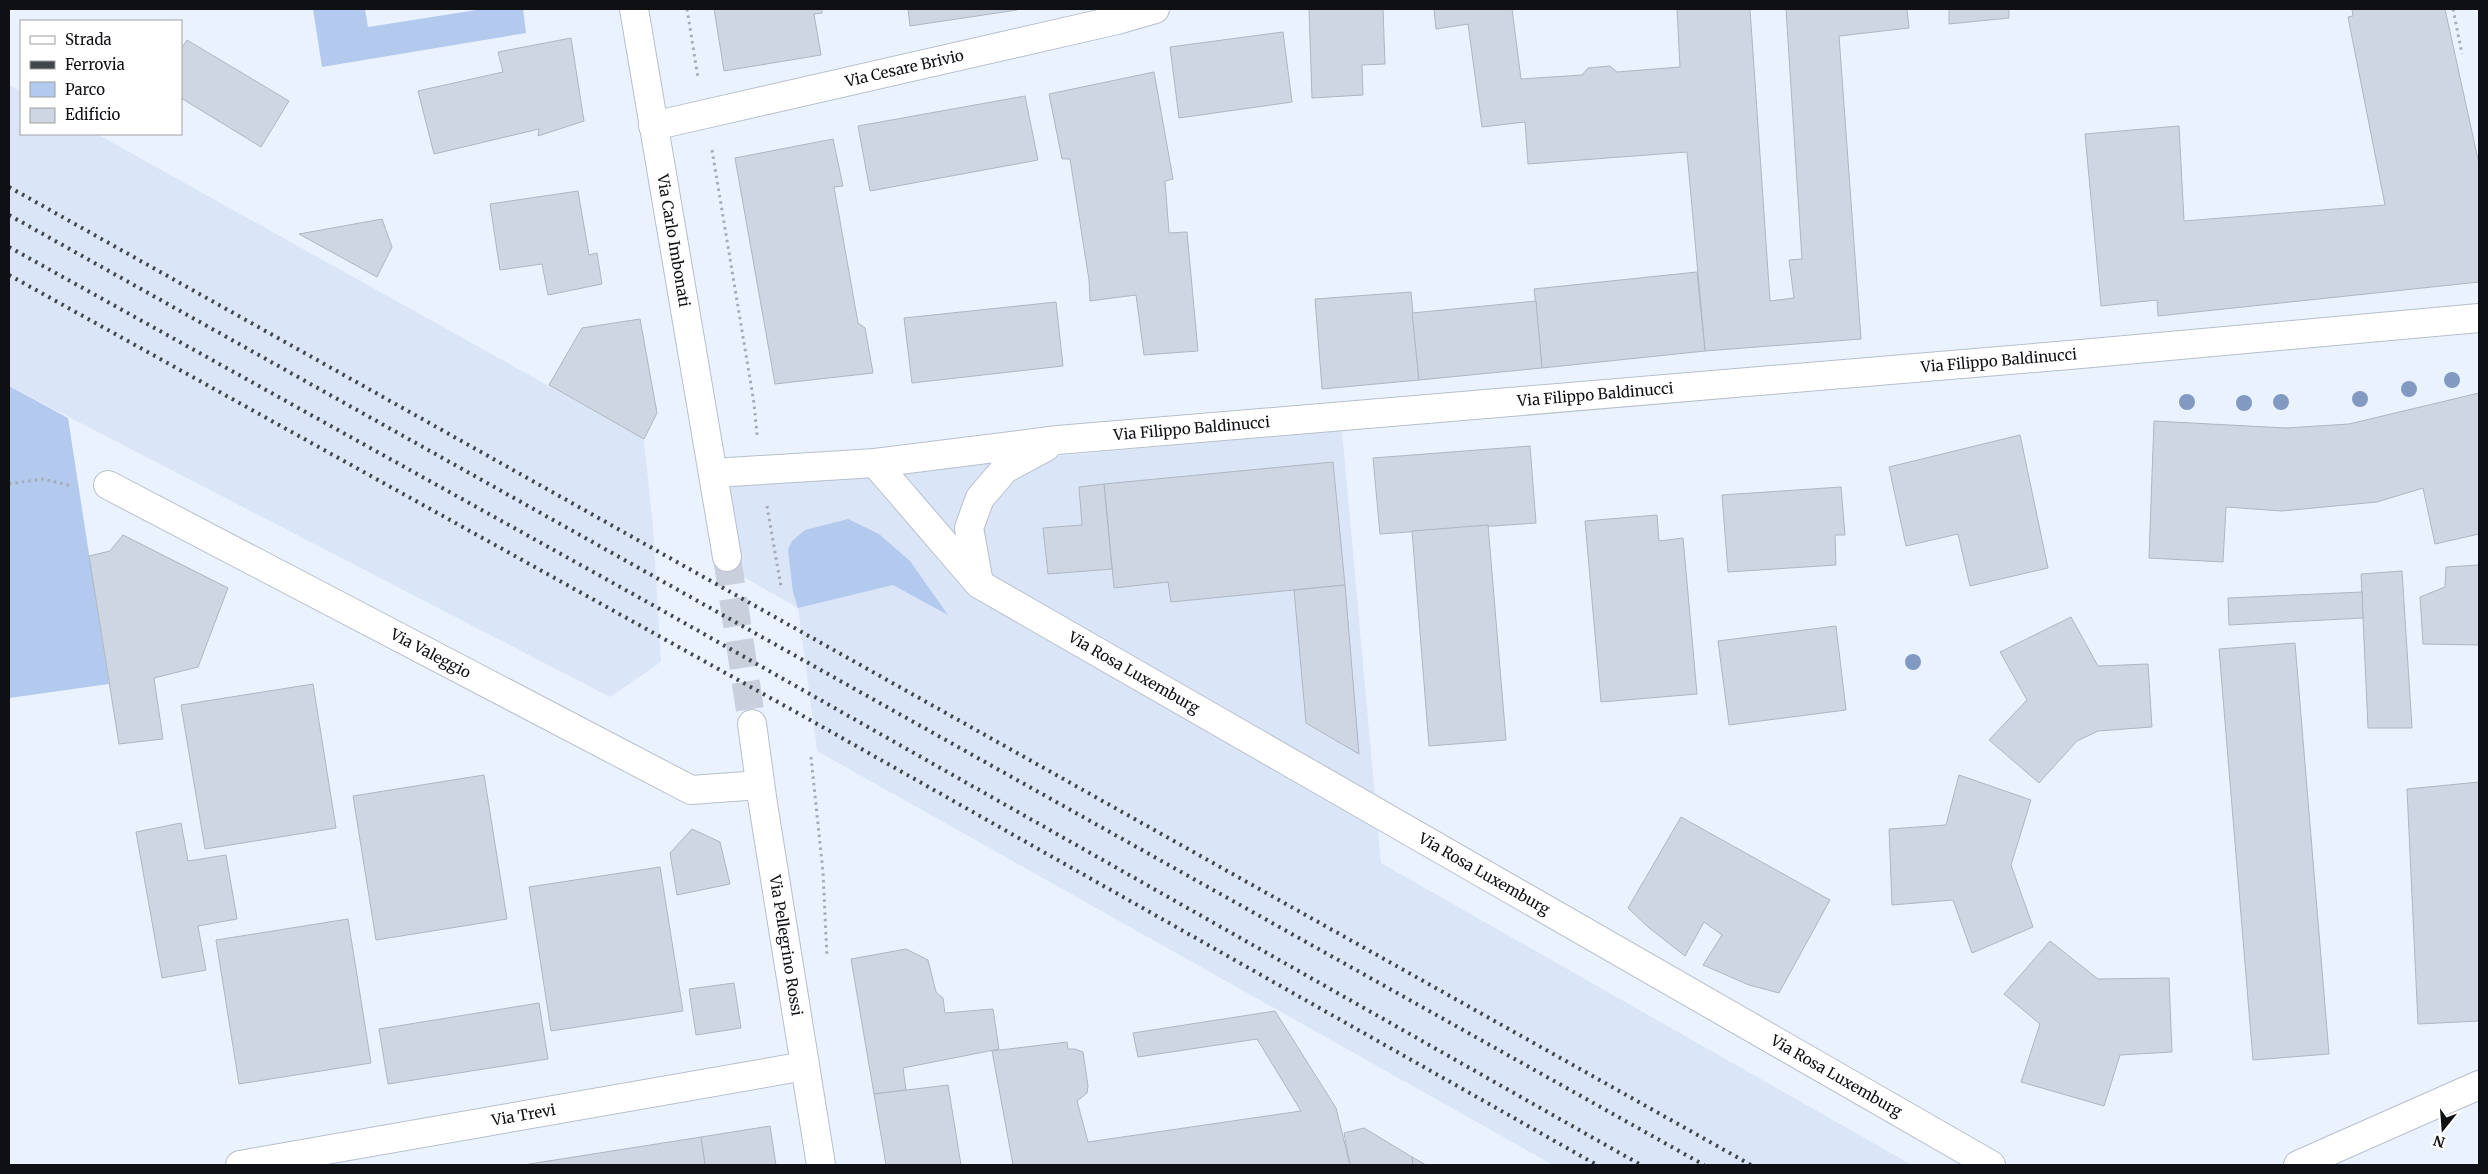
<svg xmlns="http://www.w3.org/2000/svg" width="2488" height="1174" viewBox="0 0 2488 1174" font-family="Merriweather,serif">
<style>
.built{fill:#dae6f8}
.green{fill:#b3c9ee}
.building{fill:#ced6e3;stroke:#aeb6c2}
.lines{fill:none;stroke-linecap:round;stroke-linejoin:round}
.secondary-tunnel{stroke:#c9d0dc;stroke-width:28;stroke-dasharray:28 14;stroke-linecap:butt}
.street-casing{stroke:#b7bfcb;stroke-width:30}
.secondary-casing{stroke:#b7bfcb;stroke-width:30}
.path{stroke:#a6acb7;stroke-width:3;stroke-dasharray:2.5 4;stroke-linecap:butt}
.street{stroke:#fff;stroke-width:28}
.secondary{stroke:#fff;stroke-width:28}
.rail{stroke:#42454b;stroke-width:4;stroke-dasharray:2.5 5;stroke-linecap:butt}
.tree{fill:#8299c2}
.labels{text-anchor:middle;stroke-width:4;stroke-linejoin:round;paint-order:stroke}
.street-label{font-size:15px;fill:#0e1014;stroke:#fff}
</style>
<rect width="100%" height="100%" fill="#eaf2ff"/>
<g class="built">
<path d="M9,85L21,92V134H97L644,439L653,527L661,662L610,697L9,386Z"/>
<path d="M1342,430L1381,863L1912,1165H1553L817,751L798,608L740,575L726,486Z"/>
</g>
<g class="green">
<path d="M313,9H365L368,27L483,9H523L526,33L322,67Z"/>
<path d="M9,386L68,418L109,684L9,698Z"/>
<path d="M848,519L879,534L910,561L948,615L893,585L798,608L793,592L788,550L792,541L805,530Z"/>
</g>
<g class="building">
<path d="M714,9H822V13L814,14L821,55L724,71Z"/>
<path d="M908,9H1017V10L910,26Z"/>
<path d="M1309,9H1383L1385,64L1362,65L1363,95L1312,98Z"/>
<path d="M1434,9H1512L1521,79L1582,75L1588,68L1610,66L1617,72L1680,67L1677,9H1750L1770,301L1794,298L1789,260L1802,259L1786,9H1907L1909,28L1839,36L1861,339L1705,351L1687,152L1528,164L1525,122L1482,127L1468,24L1436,29Z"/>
<path d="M1949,9H2009V18L1949,24Z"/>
<path d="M2352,9H2445L2479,164V282L2158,316L2157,300L2101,306L2085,134L2179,126L2184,221L2385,205L2348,17L2353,16Z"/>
<path d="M1283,32L1292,102L1179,118L1170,47Z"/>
<path d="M571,38L584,121L538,136L539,129L434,154L418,91L503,72L498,52Z"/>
<path d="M187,40L289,101L261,147L181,98V49Z"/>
<path d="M1154,72L1173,179L1165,181L1169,233L1187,232L1198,351L1144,355L1136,295L1090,301L1089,280L1070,159H1062L1049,94Z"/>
<path d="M1025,96L1038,160L870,191L858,126Z"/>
<path d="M833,139L843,186L834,187L858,323L865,328L873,373L775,384L735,158Z"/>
<path d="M578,191L589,255L597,253L602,284L548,295L542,264L500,270L490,204Z"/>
<path d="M382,219L392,247L377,277L299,234Z"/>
<path d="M1697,272L1705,351L1542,368L1534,289Z"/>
<path d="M1411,292L1419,380L1322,389L1315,299Z"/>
<path d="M1536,301L1542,368L1419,380L1412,313Z"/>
<path d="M1056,302L1063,366L912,383L904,318Z"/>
<path d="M640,319L657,413L644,439L549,385L582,328Z"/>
<path d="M2479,393V534L2435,544L2423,488L2377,502L2282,511L2226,507L2223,562L2149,558L2154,421L2286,428L2349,424Z"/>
<path d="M2020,435L2048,568L1970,586L1958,534L1906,546L1889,467Z"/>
<path d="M1530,446L1536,523L1380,534L1373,458Z"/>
<path d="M1333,462L1345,585L1171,602L1168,582L1114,588L1104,484Z"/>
<path d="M1104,484L1112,569L1048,574L1043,528L1082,525L1079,487Z"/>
<path d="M1841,487L1845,535H1835L1836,565L1728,572L1722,495Z"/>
<path d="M1657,515L1659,541L1683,538L1697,694L1601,702L1585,521Z"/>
<path d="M1488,525L1506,740L1429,746L1412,531Z"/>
<path d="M123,535L228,588L198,667L154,678L163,739L119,744L89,556L110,551Z"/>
<path d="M2479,565V645L2423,644L2420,597L2445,587L2446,567Z"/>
<path d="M2402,571L2412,728H2368L2361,574Z"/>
<path d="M1345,585L1359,754L1306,723L1294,590Z"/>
<path d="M2362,592L2363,618L2229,625L2228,598Z"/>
<path d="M2071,617L2098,666L2148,664L2152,727L2098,731L2077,741L2039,783L1989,740L2027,700L2000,652Z"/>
<path d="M1836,626L1846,710L1729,725L1718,641Z"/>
<path d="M2295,643L2329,1054L2253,1060L2219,649Z"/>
<path d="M313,684L336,828L205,849L181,705Z"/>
<path d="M484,775L507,919L376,940L353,796Z"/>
<path d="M1959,775L2031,800L2011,865L2033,927L1972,953L1953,900L1892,905L1889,829L1946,825Z"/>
<path d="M2479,782V1021L2418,1024L2407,789Z"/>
<path d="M1681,817L1830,900L1779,993L1749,985L1703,965L1722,935L1704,922L1685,956L1648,927L1628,908Z"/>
<path d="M181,823L188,861L226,855L237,919L198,926L206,970L162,978L136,832Z"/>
<path d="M692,829L720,842L730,884L677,895L670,853Z"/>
<path d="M660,867L683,1011L551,1031L529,887Z"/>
<path d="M348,919L371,1063L239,1084L216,940Z"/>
<path d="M2050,941L2098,979L2169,978L2172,1052L2120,1055L2104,1106L2021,1082L2040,1024L2004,994Z"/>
<path d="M906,949L928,960L936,992L943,998L945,1013L993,1009L999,1049L903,1068L906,1090L874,1094L851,959Z"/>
<path d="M734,983L741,1028L696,1035L689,989Z"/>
<path d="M539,1003L548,1059L388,1084L379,1029Z"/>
<path d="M1275,1011L1336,1108L1350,1165H1013L992,1051L1067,1042L1068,1049H1075L1083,1052L1088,1086L1087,1093L1077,1101L1088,1142L1301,1111L1257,1039L1138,1057L1133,1033Z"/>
<path d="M948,1085L961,1165H886L874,1094Z"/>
<path d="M770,1126L776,1165H705L701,1137Z"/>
<path d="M1364,1128L1412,1157L1413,1165H1350L1344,1133Z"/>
<path d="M701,1137L705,1165H523Z"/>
<path d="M1412,1157L1426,1165H1413Z"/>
</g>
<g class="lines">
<path class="secondary-tunnel" d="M727,557L752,724"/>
<g class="street-casing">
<g id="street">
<path id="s1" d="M653,126L1117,20L1155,9"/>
<path id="s2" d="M875,463L979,584L1991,1165"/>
<path id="s3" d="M713,473L875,463L1058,440L2081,354L2479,318"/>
<path id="s4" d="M108,485L691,790L760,785"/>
<path d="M979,583L969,528L980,498L1005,469L1046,447"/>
<path id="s5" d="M240,1165L805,1066"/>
<path d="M2298,1165L2479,1085"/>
</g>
</g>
<g class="secondary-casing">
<g id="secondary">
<path id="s6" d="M634,9L727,557"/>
<path id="s7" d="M752,724L763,804L821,1165"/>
</g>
</g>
<g class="path">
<path d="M687,9L698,78"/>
<path d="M2453,9L2462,54"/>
<path d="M712,150L754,403L757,435"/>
<path d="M9,484L43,479L72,486"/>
<path d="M767,506L781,587"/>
<path d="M811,757L823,872L827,957"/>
</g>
<use href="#street" class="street"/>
<use href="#secondary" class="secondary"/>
<g class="rail">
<path d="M9,187L1751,1165"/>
<path d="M9,215L1704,1165"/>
<path d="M9,247L658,608L1641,1165"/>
<path d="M9,275L812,721L1597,1165"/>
</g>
</g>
<g class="tree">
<circle cx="2452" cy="380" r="8"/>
<circle cx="2409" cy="389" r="8"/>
<circle cx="2360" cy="399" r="8"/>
<circle cx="2187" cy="402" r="8"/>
<circle cx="2281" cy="402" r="8"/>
<circle cx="2244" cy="403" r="8"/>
<circle cx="1913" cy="662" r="8"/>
</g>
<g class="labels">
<g class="street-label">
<text dy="5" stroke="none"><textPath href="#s1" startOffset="258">Via Cesare Brivio</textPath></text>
<text dy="5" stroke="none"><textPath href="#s6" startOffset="235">Via Carlo Imbonati</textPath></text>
<text dy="5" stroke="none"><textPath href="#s3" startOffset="1291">Via Filippo Baldinucci</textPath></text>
<text dy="5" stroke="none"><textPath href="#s3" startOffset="886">Via Filippo Baldinucci</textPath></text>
<text dy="5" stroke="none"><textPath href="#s3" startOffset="481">Via Filippo Baldinucci</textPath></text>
<text dy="5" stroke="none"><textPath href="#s4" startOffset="364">Via Valeggio</textPath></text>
<text dy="5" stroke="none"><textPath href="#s2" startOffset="338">Via Rosa Luxemburg</textPath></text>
<text dy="5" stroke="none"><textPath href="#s2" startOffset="742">Via Rosa Luxemburg</textPath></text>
<text dy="5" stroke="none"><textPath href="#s7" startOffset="224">Via Pellegrino Rossi</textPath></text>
<text dy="5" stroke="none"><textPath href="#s2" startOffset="1148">Via Rosa Luxemburg</textPath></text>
<text dy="5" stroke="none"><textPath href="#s5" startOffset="288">Via Trevi</textPath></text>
</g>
</g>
<rect width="2488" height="1174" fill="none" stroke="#0e1014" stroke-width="20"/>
<rect x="20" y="20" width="162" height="115" fill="#ffffff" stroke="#9f9fa1"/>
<rect x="30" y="36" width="25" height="8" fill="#ffffff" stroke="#9f9fa1"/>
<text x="65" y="45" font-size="15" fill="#0e1014">Strada</text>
<rect x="30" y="61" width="25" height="8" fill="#42454b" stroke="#9f9fa1"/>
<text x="65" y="70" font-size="15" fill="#0e1014">Ferrovia</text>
<rect x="30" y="82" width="25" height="15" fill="#b3c9ee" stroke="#9f9fa1"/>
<text x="65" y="95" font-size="15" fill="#0e1014">Parco</text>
<rect x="30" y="108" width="25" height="15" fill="#ced6e3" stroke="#9f9fa1"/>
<text x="65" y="120" font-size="15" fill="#0e1014">Edificio</text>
<g transform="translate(2443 1129) rotate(197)" stroke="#ffffff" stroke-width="4" paint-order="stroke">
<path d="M0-4L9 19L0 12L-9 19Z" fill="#0e1014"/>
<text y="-8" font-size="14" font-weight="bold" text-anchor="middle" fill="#0e1014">N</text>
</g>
</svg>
